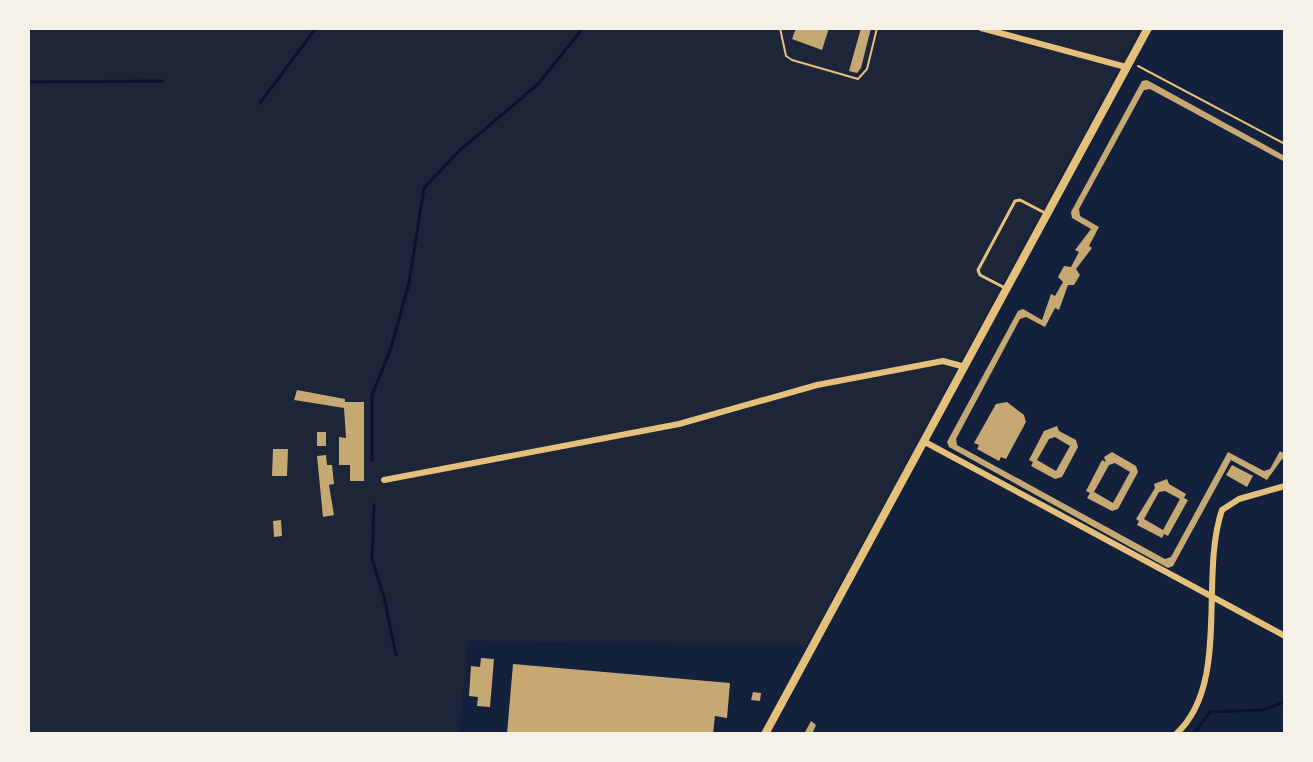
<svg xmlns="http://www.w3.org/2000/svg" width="1313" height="762" viewBox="0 0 1313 762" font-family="'Playfair Display',serif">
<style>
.green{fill:#1d2539}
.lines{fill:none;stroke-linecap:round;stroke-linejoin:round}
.stream{stroke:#0b132b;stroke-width:3}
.building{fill:#c6a872;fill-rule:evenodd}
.path{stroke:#e5c07b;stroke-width:2}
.service{stroke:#e5c07b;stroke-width:3}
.minor{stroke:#e5c07b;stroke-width:6}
.tertiary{stroke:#e5c07b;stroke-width:8}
</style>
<rect width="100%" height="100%" fill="#14213d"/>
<path class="green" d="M28,28H1141L807,646L468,641L459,734H28Z"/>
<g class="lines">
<g class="stream">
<path d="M28,82L162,81"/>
<path d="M260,103L316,28"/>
<path d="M372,460V395L391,348L409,283L424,188L459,151L537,85L583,28"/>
<path d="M374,505L372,559L384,597L396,655"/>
<path d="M1194,734L1210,712L1262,710L1285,702"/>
</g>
</g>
<g class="building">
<path d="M796,28H829L822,50L792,39Z"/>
<path d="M861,28H871L861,68L857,73L849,71Z"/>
<path d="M1147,80L1285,156V162L1150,89L1144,90L1079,209L1080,216L1099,227L1089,246L1092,248L1076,269L1080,275L1074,285H1068L1059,310L1055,308L1045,327L1026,317L1020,319L956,439L957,445L1165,559L1171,557L1228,452L1264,471L1270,469L1280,451L1285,454V461L1282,459L1267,480L1231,460L1173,566L1168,568L949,447L947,442L1018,311L1023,309L1042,320L1051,294L1055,296L1063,282L1058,277L1064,266L1071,267L1079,252L1075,250L1091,229L1072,218L1071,212L1142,81Z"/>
<path d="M297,390L345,399V402H364V481H350V465H339V437L346,438L344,408L294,400Z"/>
<path d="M1007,402L1024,415L1026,422L1006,459L1001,457L999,461L977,449L979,445L974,443L996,404Z"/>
<path d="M1057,426L1059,431L1076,440L1078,447L1062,477L1055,479L1031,466L1033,462L1029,460L1044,431ZM1055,437L1070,446L1056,471L1037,460L1049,439Z"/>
<rect x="317" y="432" width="9" height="14"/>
<path d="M273,449H288L287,476H272Z"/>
<path d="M1112,452L1136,466L1138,472L1118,509L1112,511L1087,498L1090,493L1086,491L1102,460L1106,462L1104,457ZM1115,463L1130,472L1113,503L1094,492L1109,465Z"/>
<path d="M326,455L327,465H332L334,484L329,485L334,515L323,517L317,456Z"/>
<path d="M1232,465L1253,476L1247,487L1226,475Z"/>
<path d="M1167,479L1169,484L1186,494L1184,498L1188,500L1168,536L1164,534L1162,538L1137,525L1139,521L1136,519L1155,488L1154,484ZM1165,491L1180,499L1163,530L1144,519L1159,492Z"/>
<path d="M281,520L282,536L274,537L273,521Z"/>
<path d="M481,658L494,659L490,707L477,706L478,697L469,696L471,666L480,667Z"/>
<path d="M513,664L730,683L727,718L715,716L713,734H507Z"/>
<path d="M753,692L761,693L760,701L751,700Z"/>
<path d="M811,721L816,725L812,734H804Z"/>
</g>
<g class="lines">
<g class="path">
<path d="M780,28L786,56L792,60L858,79L867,69L877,28"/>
<path d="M1138,66L1285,144"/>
</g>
<path class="service" d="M1005,288L980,275L978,270L1015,201L1020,200L1047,214"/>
<g class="minor">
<path d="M981,28L1126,67"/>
<path d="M925,442L1285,636"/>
<path d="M384,480L679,424L817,385L943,361L965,367"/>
<path d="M1176,734C1231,684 1199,577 1222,510L1239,499L1285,486"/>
</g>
<path class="tertiary" d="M765,734L1148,28"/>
</g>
<rect width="1313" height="762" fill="none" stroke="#f6f1e7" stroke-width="60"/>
</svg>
